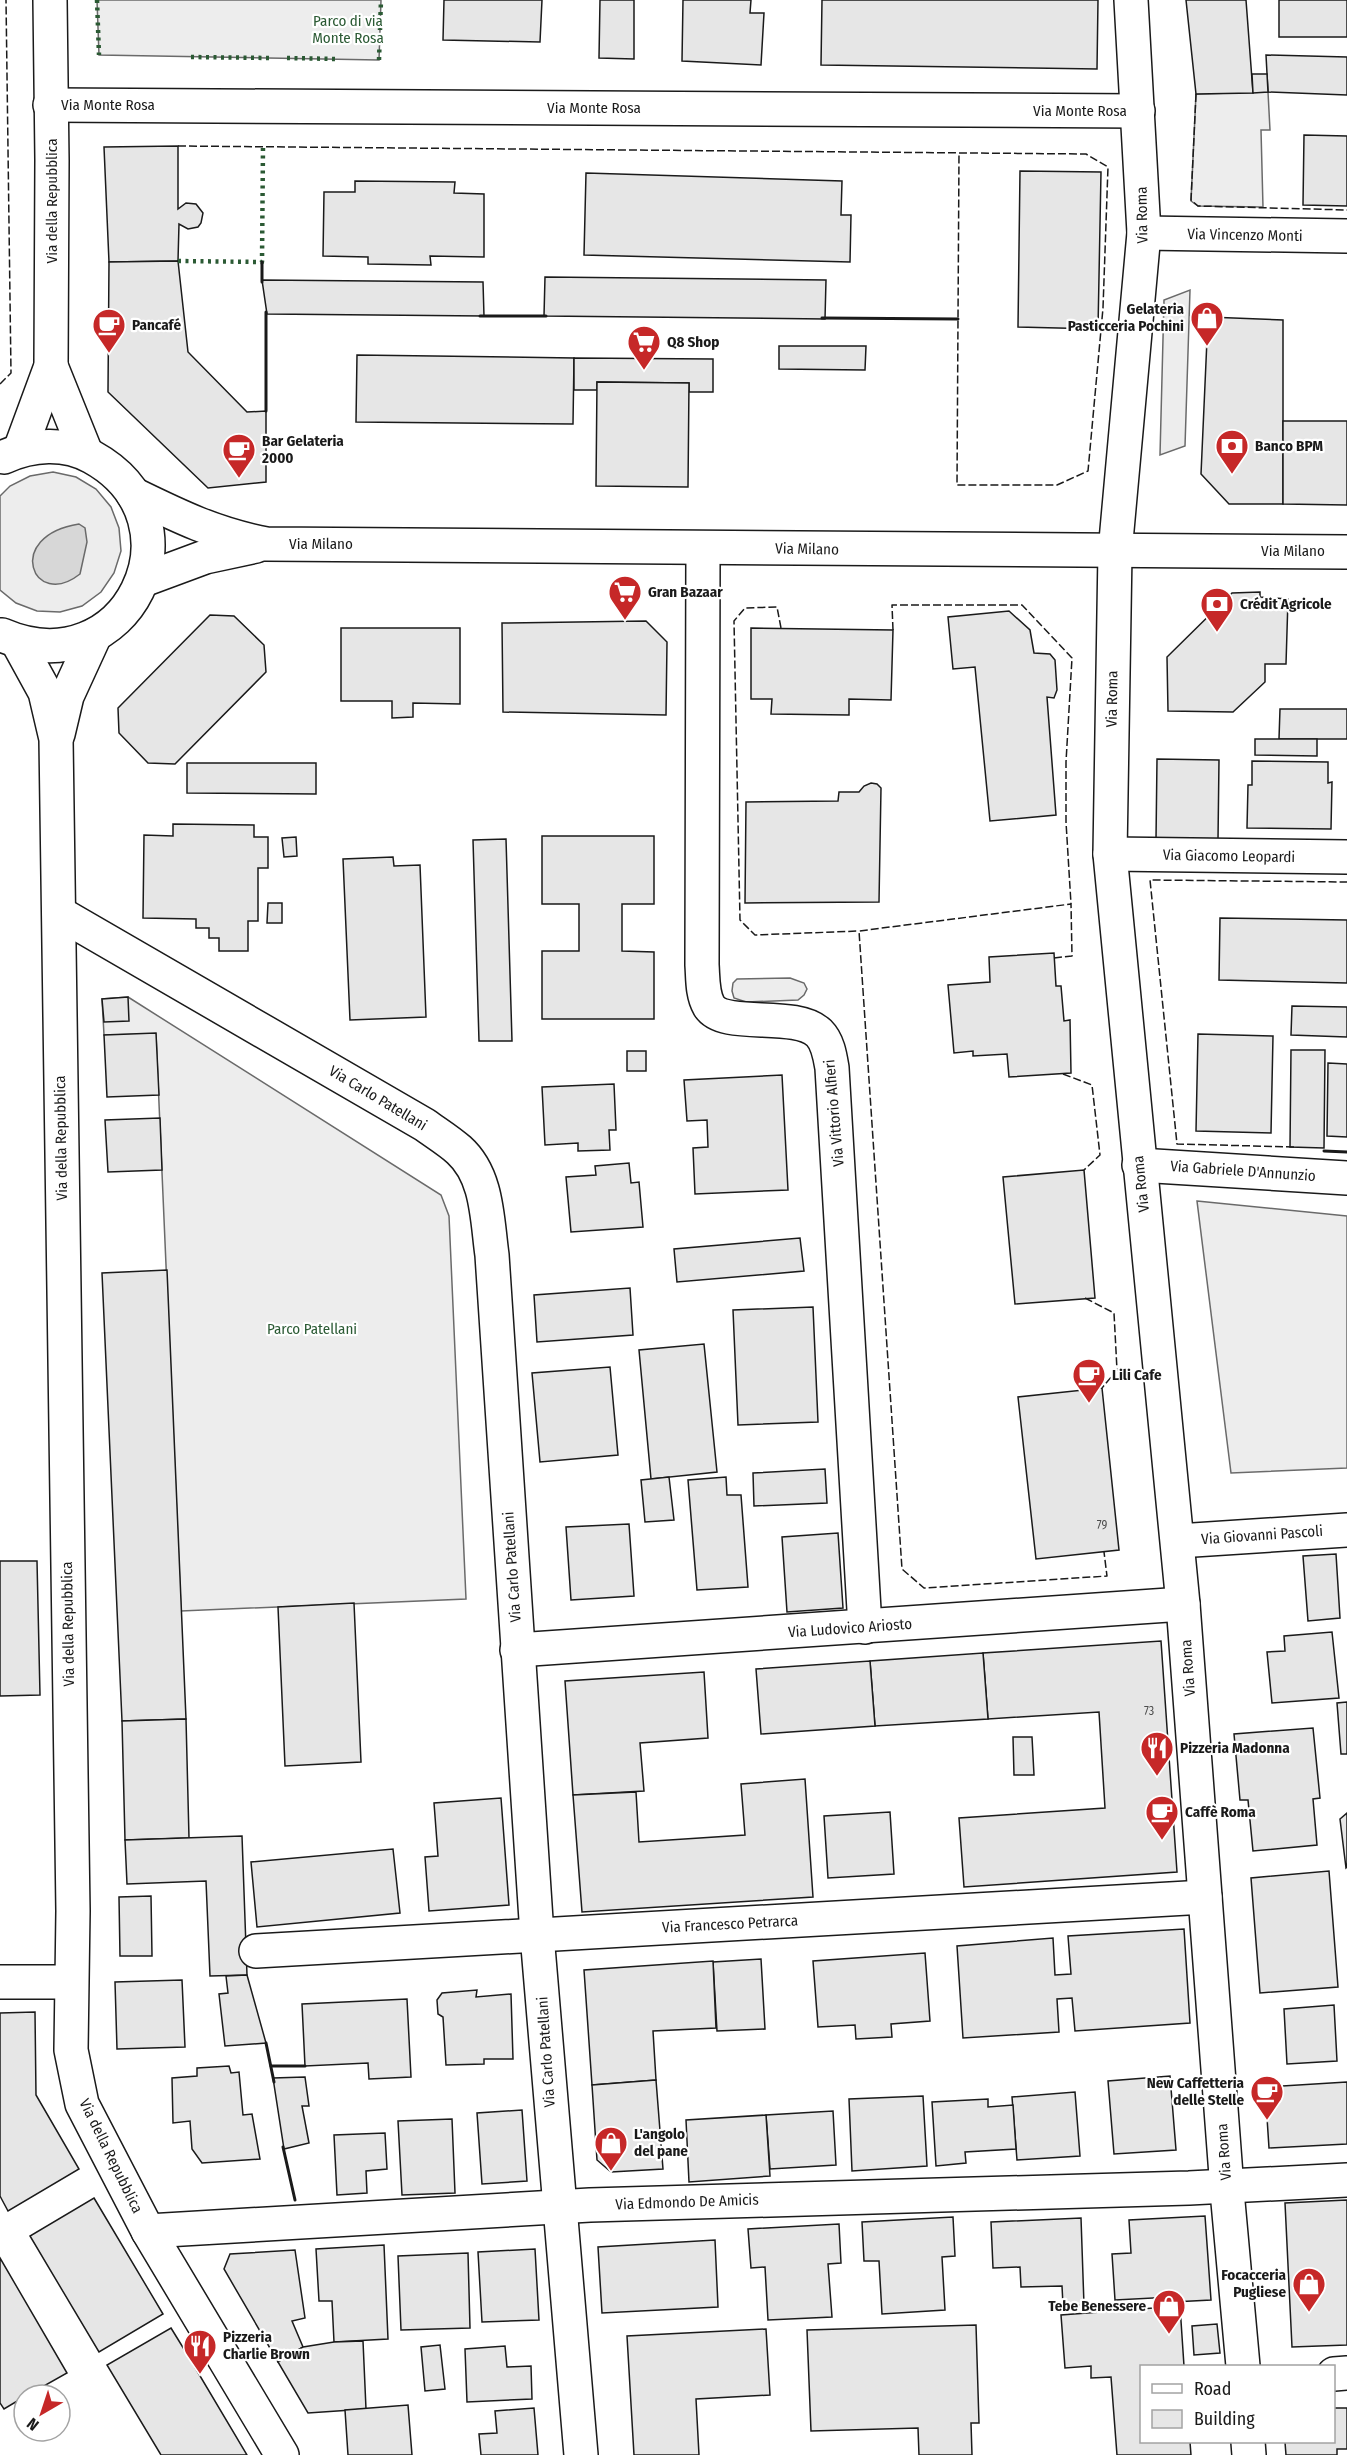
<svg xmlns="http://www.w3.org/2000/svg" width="1347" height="2455" viewBox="0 0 1347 2455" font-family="'Fira Sans Condensed',sans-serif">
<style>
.built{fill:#ededed;stroke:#6a6a6a;stroke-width:1.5}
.water{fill:#d7d7d7;stroke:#6a6a6a;stroke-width:1.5}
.building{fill:#e6e6e6;stroke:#1a1a1a;stroke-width:1.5}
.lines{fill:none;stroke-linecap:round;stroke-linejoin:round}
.minor-casing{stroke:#1a1a1a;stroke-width:36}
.minor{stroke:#fff;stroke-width:33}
.hedge{stroke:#2b5a34;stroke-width:4.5;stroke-dasharray:3 4.5;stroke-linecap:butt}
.fence{stroke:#1a1a1a;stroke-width:1.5;stroke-dasharray:8 3;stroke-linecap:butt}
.wall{stroke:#1a1a1a;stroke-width:3}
.labels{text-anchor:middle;stroke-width:4.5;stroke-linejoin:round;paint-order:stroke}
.number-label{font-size:12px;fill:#4d4d4d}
.park-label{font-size:15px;fill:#2b5a34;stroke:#fff}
.street-label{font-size:15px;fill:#1a1a1a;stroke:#fff}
.poi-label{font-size:15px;font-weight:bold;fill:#1a1a1a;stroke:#fff;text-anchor:start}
</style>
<rect width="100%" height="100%" fill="#fff"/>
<g class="built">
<path d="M97,0H381L379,60L99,55Z"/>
<path d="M1268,92L1270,130H1261L1263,207L1198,206L1191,201L1196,94Z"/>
<path d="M1190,290L1185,446L1160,455L1164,300Z"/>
<path d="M53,472L76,477L96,489L111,507L119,528L121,551L114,573L101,592L82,606L60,612L37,611L16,603L0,590V496L10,486L30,476Z"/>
<path d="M790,978L804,983L807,989L804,995L798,1000L746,1002L734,998L732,991L733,983L737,979Z"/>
<path d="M128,997L441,1195L449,1216L466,1599L181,1611L156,1034L104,1035L102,999Z"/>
<path d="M1197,1201L1347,1216V1468L1231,1473Z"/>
</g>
<path class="water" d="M79,524L85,528L87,542L80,574C33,611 3,536 79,524Z"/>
<g class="building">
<path d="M444,0H542L540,42L443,40Z"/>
<path d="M600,0H634V59L599,58Z"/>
<path d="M683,0H751L750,13H764L761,65L682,61Z"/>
<path d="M822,0H1098L1097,69L821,65Z"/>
<path d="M1186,0H1246L1253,93L1196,94Z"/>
<rect x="1279" y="0" width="68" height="37"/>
<path d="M1266,55L1347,57V95L1268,92Z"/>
<path d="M1252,74H1267L1268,92L1253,93Z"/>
<path d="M1304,135L1347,136V206L1303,205Z"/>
<path d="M178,146V209L186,203L196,204L203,213L201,223L198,227L188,229L179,224L178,261L109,262L104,147Z"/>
<path d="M1020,171L1101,172L1098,329L1018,327Z"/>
<path d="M586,173L842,181L841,215H851L850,262L584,255Z"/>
<path d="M355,181L455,182L454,193L484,194V257L430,256L431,265L368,264V257L323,256L324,192H355Z"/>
<path d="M178,261L188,352L247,412L266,411V482L208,488L108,392L109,262Z"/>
<path d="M545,277L826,280L825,319L544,316Z"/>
<path d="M262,280L483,282L484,316L267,314Z"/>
<path d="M1208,317L1283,320V504H1229L1201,474Z"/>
<path d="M779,346H866L865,370L779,369Z"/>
<path d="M357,355L574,358L573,424L356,422Z"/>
<path d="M574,358L713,359V392H689V383L597,382V390H574Z"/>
<path d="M597,382L689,383L688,487L596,486Z"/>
<path d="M1283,421H1347V505L1283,504Z"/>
<path d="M1260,592V597L1288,599L1286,664H1265V682L1233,712L1168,711L1167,657L1232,593Z"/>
<path d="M1009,611L1030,630L1034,653L1050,654L1055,660L1057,690L1054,698L1047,697L1056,815L990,821L975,667L953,669L948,617Z"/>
<path d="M210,615L234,616L264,645L266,672L175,764L148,763L119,733L118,708Z"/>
<path d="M646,621L667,642L666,715L503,712L502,623Z"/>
<path d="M341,628H460V704L413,703V717L392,718V701H341Z"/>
<path d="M751,628L893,630L891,700L849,699V715L771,714L772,699H751Z"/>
<path d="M1280,709H1347V739H1279Z"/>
<path d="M1255,739H1317V756L1255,755Z"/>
<path d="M1157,759L1219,760L1218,840H1156Z"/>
<path d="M1252,761L1328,762V783L1332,782L1331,829L1247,828L1248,785H1252Z"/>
<path d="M187,763H316V794L187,793Z"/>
<path d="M871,783L877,784L881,788L879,902L745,903L746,802L838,801L839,792H859L864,786Z"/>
<path d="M173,824L254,825V837H268V868H258V921H248V951H219V938H209V928H196V919L143,918L144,835L173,836Z"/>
<path d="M542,836H654V904H622V951L654,952V1019H542V951H579V904H542Z"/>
<path d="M296,837L297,856L284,857L282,838Z"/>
<path d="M506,839L512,1041H479L473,840Z"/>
<path d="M393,857L394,866L420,865L426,1017L350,1020L343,859Z"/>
<path d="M268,903H282V923H267Z"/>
<path d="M1220,918L1347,920V983L1219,980Z"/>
<path d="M1054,953L1056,986H1061L1064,1021L1070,1020L1071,1073L1009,1077L1007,1054L973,1056V1051L954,1053L948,985L990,982L989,957Z"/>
<path d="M128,997L129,1021L104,1022L102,999Z"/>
<path d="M1292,1006L1347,1007V1037L1291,1035Z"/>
<path d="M156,1033L159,1095L107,1097L104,1035Z"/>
<path d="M1198,1034L1273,1036L1271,1133L1196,1131Z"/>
<path d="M1291,1050H1325L1324,1148L1290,1147Z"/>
<rect x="627" y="1051" width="19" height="20"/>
<path d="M1328,1063L1347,1064V1137L1327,1136Z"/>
<path d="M782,1075L788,1190L695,1194L693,1148L708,1147L707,1120L687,1121L684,1080Z"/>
<path d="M614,1084L616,1130H609L610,1150L578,1151V1143L545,1145L542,1087Z"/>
<path d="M160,1118L162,1170L108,1172L105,1120Z"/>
<path d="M629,1163L631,1183L639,1182L643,1227L571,1232L566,1177L596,1175L595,1166Z"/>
<path d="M1084,1170L1095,1298L1015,1304L1003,1177Z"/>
<path d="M800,1238L804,1271L677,1282L674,1249Z"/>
<path d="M167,1270L186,1719L122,1721L102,1273Z"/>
<path d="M630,1288L633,1335L537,1342L534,1295Z"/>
<path d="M813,1307L818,1422L738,1425L733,1310Z"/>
<path d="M704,1344L717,1472L651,1479L639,1350Z"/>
<path d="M610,1367L618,1455L540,1462L532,1373Z"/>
<path d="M1102,1388L1119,1550L1036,1559L1018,1397Z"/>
<path d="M825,1469L827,1503L754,1506L753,1473Z"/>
<path d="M669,1477L674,1520L645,1522L641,1480Z"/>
<path d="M726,1477L727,1495H741L748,1587L697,1590L688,1480Z"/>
<path d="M629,1524L634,1596L571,1600L566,1527Z"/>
<path d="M838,1533L843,1608L787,1612L782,1537Z"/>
<path d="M1336,1554L1340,1618L1308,1621L1303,1556Z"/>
<path d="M0,1561H37L40,1695L0,1696Z"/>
<path d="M354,1603L361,1762L285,1766L278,1607Z"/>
<path d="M1332,1632L1339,1698L1272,1703L1267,1652L1285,1651L1284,1636Z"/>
<path d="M1161,1641L1177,1872L964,1887L959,1818L1105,1808L1099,1712L988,1719L983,1653Z"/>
<path d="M983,1653L988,1719L875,1726L870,1661Z"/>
<path d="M870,1661L875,1726L761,1734L756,1669Z"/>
<path d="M704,1672L708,1738L640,1743L644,1791L573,1795L565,1681Z"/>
<path d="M1347,1702V1754H1341L1337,1703Z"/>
<path d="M186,1719L189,1838L125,1840L122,1721Z"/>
<path d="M1313,1728L1320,1798L1313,1799L1317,1845L1253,1851L1248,1800H1240L1234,1734Z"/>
<path d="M1013,1737H1032L1034,1775H1014Z"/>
<path d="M805,1779L813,1897L582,1912L573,1795L636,1792L639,1842L745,1835L741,1784Z"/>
<path d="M501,1798L509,1905L429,1911L425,1857L438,1856L434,1803Z"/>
<path d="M890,1812L894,1874L828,1878L824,1816Z"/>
<path d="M1347,1813V1867L1346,1868L1340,1819Z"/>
<path d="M242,1836L247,1975L210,1976L206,1881L127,1884L125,1840Z"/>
<path d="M393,1849L400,1913L257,1927L251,1862Z"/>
<path d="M1329,1871L1338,1987L1260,1993L1251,1878Z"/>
<path d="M151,1896L152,1956H120L119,1897Z"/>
<path d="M1184,1929L1190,2023L1075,2031L1072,1998L1057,1999L1059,2032L963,2038L957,1946L1053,1938L1055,1975L1071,1974L1068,1936Z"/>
<path d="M925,1953L930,2021L891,2024L892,2037L856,2039L855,2025L818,2027L813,1961Z"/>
<path d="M761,1959L765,2029L717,2031L713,1962Z"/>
<path d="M713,1961L716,2028L653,2031L656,2080L592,2085L584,1970Z"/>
<path d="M247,1975L266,2043L225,2046L219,1994L228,1993L226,1976Z"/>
<path d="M182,1980L185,2047L117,2049L115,1982Z"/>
<path d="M477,1990L476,1997L511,1994L513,2059H484V2064L446,2065L443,2017L438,2014L437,2000L442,1993Z"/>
<path d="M407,1999L411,2077L369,2079L368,2063L305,2066L302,2004Z"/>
<path d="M1334,2005L1337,2061L1287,2064L1284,2009Z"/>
<path d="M35,2012L36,2095L79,2169L8,2211L0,2196V2013Z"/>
<path d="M229,2066L231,2073L239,2072L243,2115L252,2114L260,2159L202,2163L192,2149L190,2121L173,2123L172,2078L197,2076V2068Z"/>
<path d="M1170,2076L1176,2150L1114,2154L1108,2081Z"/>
<path d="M305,2077L309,2106H302L309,2143L284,2149L273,2078Z"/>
<path d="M656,2080L663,2169L611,2172L597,2160L592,2085Z"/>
<path d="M1347,2082V2144L1269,2148L1265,2087Z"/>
<path d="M1075,2092L1080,2156L1017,2160L1012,2097Z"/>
<path d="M923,2096L927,2166L852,2171L849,2099Z"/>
<path d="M988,2099V2107L1013,2105L1016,2149L965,2152L966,2163L936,2166L932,2102Z"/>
<path d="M522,2110L527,2181L482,2184L477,2113Z"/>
<path d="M833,2111L836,2165L770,2169L766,2115Z"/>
<path d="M766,2115L770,2176L689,2182L686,2120Z"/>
<path d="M452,2119L455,2193L402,2195L398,2121Z"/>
<path d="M385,2133L387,2169L366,2171L367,2193L337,2195L334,2135Z"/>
<path d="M94,2198L163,2314L99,2352L30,2236Z"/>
<path d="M1347,2200V2345L1292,2347L1285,2203Z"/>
<path d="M1205,2216L1211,2300L1173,2302L1172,2297L1115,2300L1112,2254L1131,2253L1129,2220Z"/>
<path d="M953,2217L955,2256L942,2257L945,2310L882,2314L879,2261H864L862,2222Z"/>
<path d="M1081,2218L1084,2305H1063L1062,2286L1021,2287L1020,2267L993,2268L991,2222Z"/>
<path d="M839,2224L841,2263L828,2264L832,2317L768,2320L765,2267L751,2268L748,2229Z"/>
<path d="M715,2240L718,2307L602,2313L598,2247Z"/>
<path d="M384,2245L388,2339L334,2342L332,2301H319L316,2249Z"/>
<path d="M535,2249L539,2320L482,2322L478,2252Z"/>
<path d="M295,2250L305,2318L292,2321L303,2347L278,2362L224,2269L230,2254Z"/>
<path d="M468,2253L470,2328L401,2330L398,2256Z"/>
<path d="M0,2258L67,2373L28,2395H24V2397L4,2409L0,2403Z"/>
<path d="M1180,2306L1184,2366H1142V2442H1190L1191,2455H1117L1111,2377L1091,2378V2366L1065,2368L1061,2315Z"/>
<path d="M1217,2324L1220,2353L1194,2355L1192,2326Z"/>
<path d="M976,2325L979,2423H971L972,2455H919L918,2428L811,2431L807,2330Z"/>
<path d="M171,2328L187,2354L247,2455H161L107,2365Z"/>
<path d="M766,2329L770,2395L696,2399L699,2455H634L627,2336Z"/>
<path d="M363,2341L366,2409L308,2413L278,2362L303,2347L334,2342Z"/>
<path d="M440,2345L445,2389L425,2391L421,2347Z"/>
<path d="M505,2346L507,2367L531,2366L532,2399L467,2402L465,2349Z"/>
<path d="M408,2405L412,2455H348L345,2410Z"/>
<path d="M534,2408L538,2455H481L479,2434L497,2433L495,2411Z"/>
<path d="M1334,2408H1347V2449H1337V2455H1286L1285,2442H1334Z"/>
</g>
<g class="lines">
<g class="minor-casing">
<g id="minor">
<path d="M1131,0L1144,233L1115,552L1110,854L1183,1604L1228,2202L1243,2366"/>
<path d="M50,105L1138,111"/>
<path d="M1144,233L1347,236"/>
<path d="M51,366L86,453"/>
<path d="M20,450L51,366L52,160L50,0"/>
<path d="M133,494C180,517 215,534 266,544L1347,552"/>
<path d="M703,548L702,965C703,978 702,994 709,1006C724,1030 795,1010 819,1033C828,1042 830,1056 832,1068L865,1627"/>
<path d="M143,580L205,557L256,546"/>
<path d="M2,635C127,689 208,521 92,457C65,442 32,444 4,457"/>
<path d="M17,641L45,692L56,739L73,1911L71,2050L82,2104L148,2231L282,2455"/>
<path d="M58,734L67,696L95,635"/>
<path d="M1110,854L1347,857"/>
<path d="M59,913L425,1125C436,1133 449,1141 459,1150C488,1176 487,1220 492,1255L537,1935L581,2455"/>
<path d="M1139,1165L1347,1178"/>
<path d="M1178,1541L1347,1530"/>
<path d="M517,1650L1183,1604"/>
<path d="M256,1951L1205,1897"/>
<path d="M0,1982H71"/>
<path d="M148,2231L590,2205L1189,2188L1347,2180"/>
<path d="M1334,2374L1347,2373"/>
<path d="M1248,2442L1249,2455"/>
</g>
</g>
<use href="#minor" class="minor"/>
<g class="hedge">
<path d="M97,0L99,55"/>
<path d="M191,57L269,58"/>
<path d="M287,58L337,59"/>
<path d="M379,60L381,0"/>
<path d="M178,261L262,262L263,146"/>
</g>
<g class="fence">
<path d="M1196,94L1191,200L1198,206L1347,210"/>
<path d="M178,146L1086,154L1108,167L1103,308L1088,471L1057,485H957L959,153"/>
<path d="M0,384L11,373L6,0"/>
<path d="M781,628L777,607L745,608L734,621L740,920L755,935L859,931"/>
<path d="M893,630L892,605H1022L1072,658L1066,762V822L1071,904"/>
<path d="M1054,958L1072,956L1071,904L859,931L902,1569L924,1588L1107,1576L1104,1552"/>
<path d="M1063,1074L1092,1085L1100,1155L1084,1170"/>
<path d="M1294,1147L1177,1144L1150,880L1347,882"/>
<path d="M1085,1298L1114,1313L1117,1370L1102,1388"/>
</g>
<g class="wall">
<path d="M262,262V282"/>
<path d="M480,316H546"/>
<path d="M822,318L958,319"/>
<path d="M266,411V312"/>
<path d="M1324,1151L1347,1152"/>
<path d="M266,2043L274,2082"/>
<path d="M271,2066H305"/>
<path d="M283,2147L295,2200"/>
</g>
</g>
<defs>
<g id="shop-pin" transform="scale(1.725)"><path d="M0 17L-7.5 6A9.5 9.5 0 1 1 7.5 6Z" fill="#c62828" stroke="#fff"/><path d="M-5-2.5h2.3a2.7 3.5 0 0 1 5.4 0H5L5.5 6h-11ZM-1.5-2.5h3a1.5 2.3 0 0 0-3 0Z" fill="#fff"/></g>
<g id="cafe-pin" transform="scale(1.725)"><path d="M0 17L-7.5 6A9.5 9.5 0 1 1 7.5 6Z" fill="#c62828" stroke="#fff"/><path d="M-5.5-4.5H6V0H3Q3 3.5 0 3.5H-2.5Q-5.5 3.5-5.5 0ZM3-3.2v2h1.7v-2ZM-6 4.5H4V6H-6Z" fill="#fff"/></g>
<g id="supermarket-pin" transform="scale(1.725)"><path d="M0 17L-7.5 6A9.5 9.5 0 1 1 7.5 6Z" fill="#c62828" stroke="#fff"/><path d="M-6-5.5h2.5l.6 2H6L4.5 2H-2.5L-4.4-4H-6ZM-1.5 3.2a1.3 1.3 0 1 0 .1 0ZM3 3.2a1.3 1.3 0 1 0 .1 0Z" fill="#fff"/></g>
<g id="bank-pin" transform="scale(1.725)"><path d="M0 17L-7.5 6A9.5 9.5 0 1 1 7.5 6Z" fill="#c62828" stroke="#fff"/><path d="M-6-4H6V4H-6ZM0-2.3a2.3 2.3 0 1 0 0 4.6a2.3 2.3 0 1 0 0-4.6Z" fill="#fff"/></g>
<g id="restaurant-pin" transform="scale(1.725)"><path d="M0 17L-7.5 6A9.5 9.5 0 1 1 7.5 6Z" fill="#c62828" stroke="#fff"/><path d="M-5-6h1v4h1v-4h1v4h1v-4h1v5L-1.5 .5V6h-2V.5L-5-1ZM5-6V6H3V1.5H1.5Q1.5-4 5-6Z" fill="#fff"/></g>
</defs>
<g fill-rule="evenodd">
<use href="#shop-pin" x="1207" y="318"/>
<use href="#cafe-pin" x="109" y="325"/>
<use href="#supermarket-pin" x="644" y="342"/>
<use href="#bank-pin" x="1232" y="446"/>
<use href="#cafe-pin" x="239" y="450"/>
<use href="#supermarket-pin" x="625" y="592"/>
<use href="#bank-pin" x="1217" y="604"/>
<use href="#cafe-pin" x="1089" y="1375"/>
<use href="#restaurant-pin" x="1157" y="1748"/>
<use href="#cafe-pin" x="1162" y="1812"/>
<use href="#cafe-pin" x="1267" y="2092"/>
<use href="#shop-pin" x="611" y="2143"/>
<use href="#shop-pin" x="1309" y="2284"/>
<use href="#shop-pin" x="1169" y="2306"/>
<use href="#restaurant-pin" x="200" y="2346"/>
</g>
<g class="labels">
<g class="number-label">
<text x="1102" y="1529">79</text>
<text x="1149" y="1715">73</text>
</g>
<g class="park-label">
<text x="348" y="26">Parco di via<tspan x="348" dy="17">Monte Rosa</tspan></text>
<text x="312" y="1334">Parco Patellani</text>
</g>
<g class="street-label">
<text x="108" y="110">Via Monte Rosa</text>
<text x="594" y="113">Via Monte Rosa</text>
<text x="1080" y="116">Via Monte Rosa</text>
<text transform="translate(52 201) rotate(-90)" y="5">Via della Repubblica</text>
<text transform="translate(1142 215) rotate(-91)" y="5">Via Roma</text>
<text transform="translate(1245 235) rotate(1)" y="5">Via Vincenzo Monti</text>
<text x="321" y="549">Via Milano</text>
<text transform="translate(807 549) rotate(1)" y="5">Via Milano</text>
<text x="1293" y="556">Via Milano</text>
<text transform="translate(1112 699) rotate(-89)" y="5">Via Roma</text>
<text transform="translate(1229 856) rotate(1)" y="5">Via Giacomo Leopardi</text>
<text transform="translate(378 1098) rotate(31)" y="5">Via Carlo Patellani</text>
<text transform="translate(834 1113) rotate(-95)" y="5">Via Vittorio Alfieri</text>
<text transform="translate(61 1138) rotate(-91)" y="5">Via della Repubblica</text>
<text transform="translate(1243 1171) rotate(4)" y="5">Via Gabriele D'Annunzio</text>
<text transform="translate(1141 1184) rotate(-96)" y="5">Via Roma</text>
<text transform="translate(1262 1535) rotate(-4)" y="5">Via Giovanni Pascoli</text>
<text transform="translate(512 1567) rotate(-94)" y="5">Via Carlo Patellani</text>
<text transform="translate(68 1624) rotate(-91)" y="5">Via della Repubblica</text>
<text transform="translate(850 1628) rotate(-4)" y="5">Via Ludovico Ariosto</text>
<text transform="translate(1188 1668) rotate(-94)" y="5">Via Roma</text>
<text transform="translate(730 1924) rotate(-3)" y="5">Via Francesco Petrarca</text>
<text transform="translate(546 2052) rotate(-94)" y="5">Via Carlo Patellani</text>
<text transform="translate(1224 2152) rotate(-94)" y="5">Via Roma</text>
<text transform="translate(111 2156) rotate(64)" y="5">Via della Repubblica</text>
<text transform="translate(687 2202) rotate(-2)" y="5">Via Edmondo De Amicis</text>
</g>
<g class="poi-label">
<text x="1184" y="314" text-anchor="end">Gelateria<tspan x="1184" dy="17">Pasticceria Pochini</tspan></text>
<text x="132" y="330">Pancafé</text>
<text x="667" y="347">Q8 Shop</text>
<text x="262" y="446">Bar Gelateria<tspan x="262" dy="17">2000</tspan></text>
<text x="1255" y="451">Banco BPM</text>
<text x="648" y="597">Gran Bazaar</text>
<text x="1240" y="609">Crédit Agricole</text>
<text x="1112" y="1380">Lili Cafe</text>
<text x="1180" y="1753">Pizzeria Madonna</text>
<text x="1185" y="1817">Caffè Roma</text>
<text x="1244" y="2088" text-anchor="end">New Caffetteria<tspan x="1244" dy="17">delle Stelle</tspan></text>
<text x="634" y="2139">L'angolo<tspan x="634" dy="17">del pane</tspan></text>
<text x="1286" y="2280" text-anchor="end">Focacceria<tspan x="1286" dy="17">Pugliese</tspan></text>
<text x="1146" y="2311" text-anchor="end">Tebe Benessere</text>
<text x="223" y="2342">Pizzeria<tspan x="223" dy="17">Charlie Brown</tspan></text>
</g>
</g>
<rect x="1140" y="2365" width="195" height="78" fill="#ffffff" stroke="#a3a3a3" stroke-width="1.5"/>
<rect x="1152" y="2384" width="30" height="9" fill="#ffffff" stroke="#a3a3a3" stroke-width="1.5"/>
<text x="1194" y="2395" font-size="18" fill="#1a1a1a">Road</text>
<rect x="1152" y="2410" width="30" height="18" fill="#e6e6e6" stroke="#a3a3a3" stroke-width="1.5"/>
<text x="1194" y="2425" font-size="18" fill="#1a1a1a">Building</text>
<g transform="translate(42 2413) rotate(219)"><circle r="28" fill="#ffffff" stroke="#a3a3a3" stroke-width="1.5"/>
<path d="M0-4.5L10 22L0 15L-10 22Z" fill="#c62828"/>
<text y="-9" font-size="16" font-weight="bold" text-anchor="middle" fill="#1a1a1a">N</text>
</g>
</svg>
